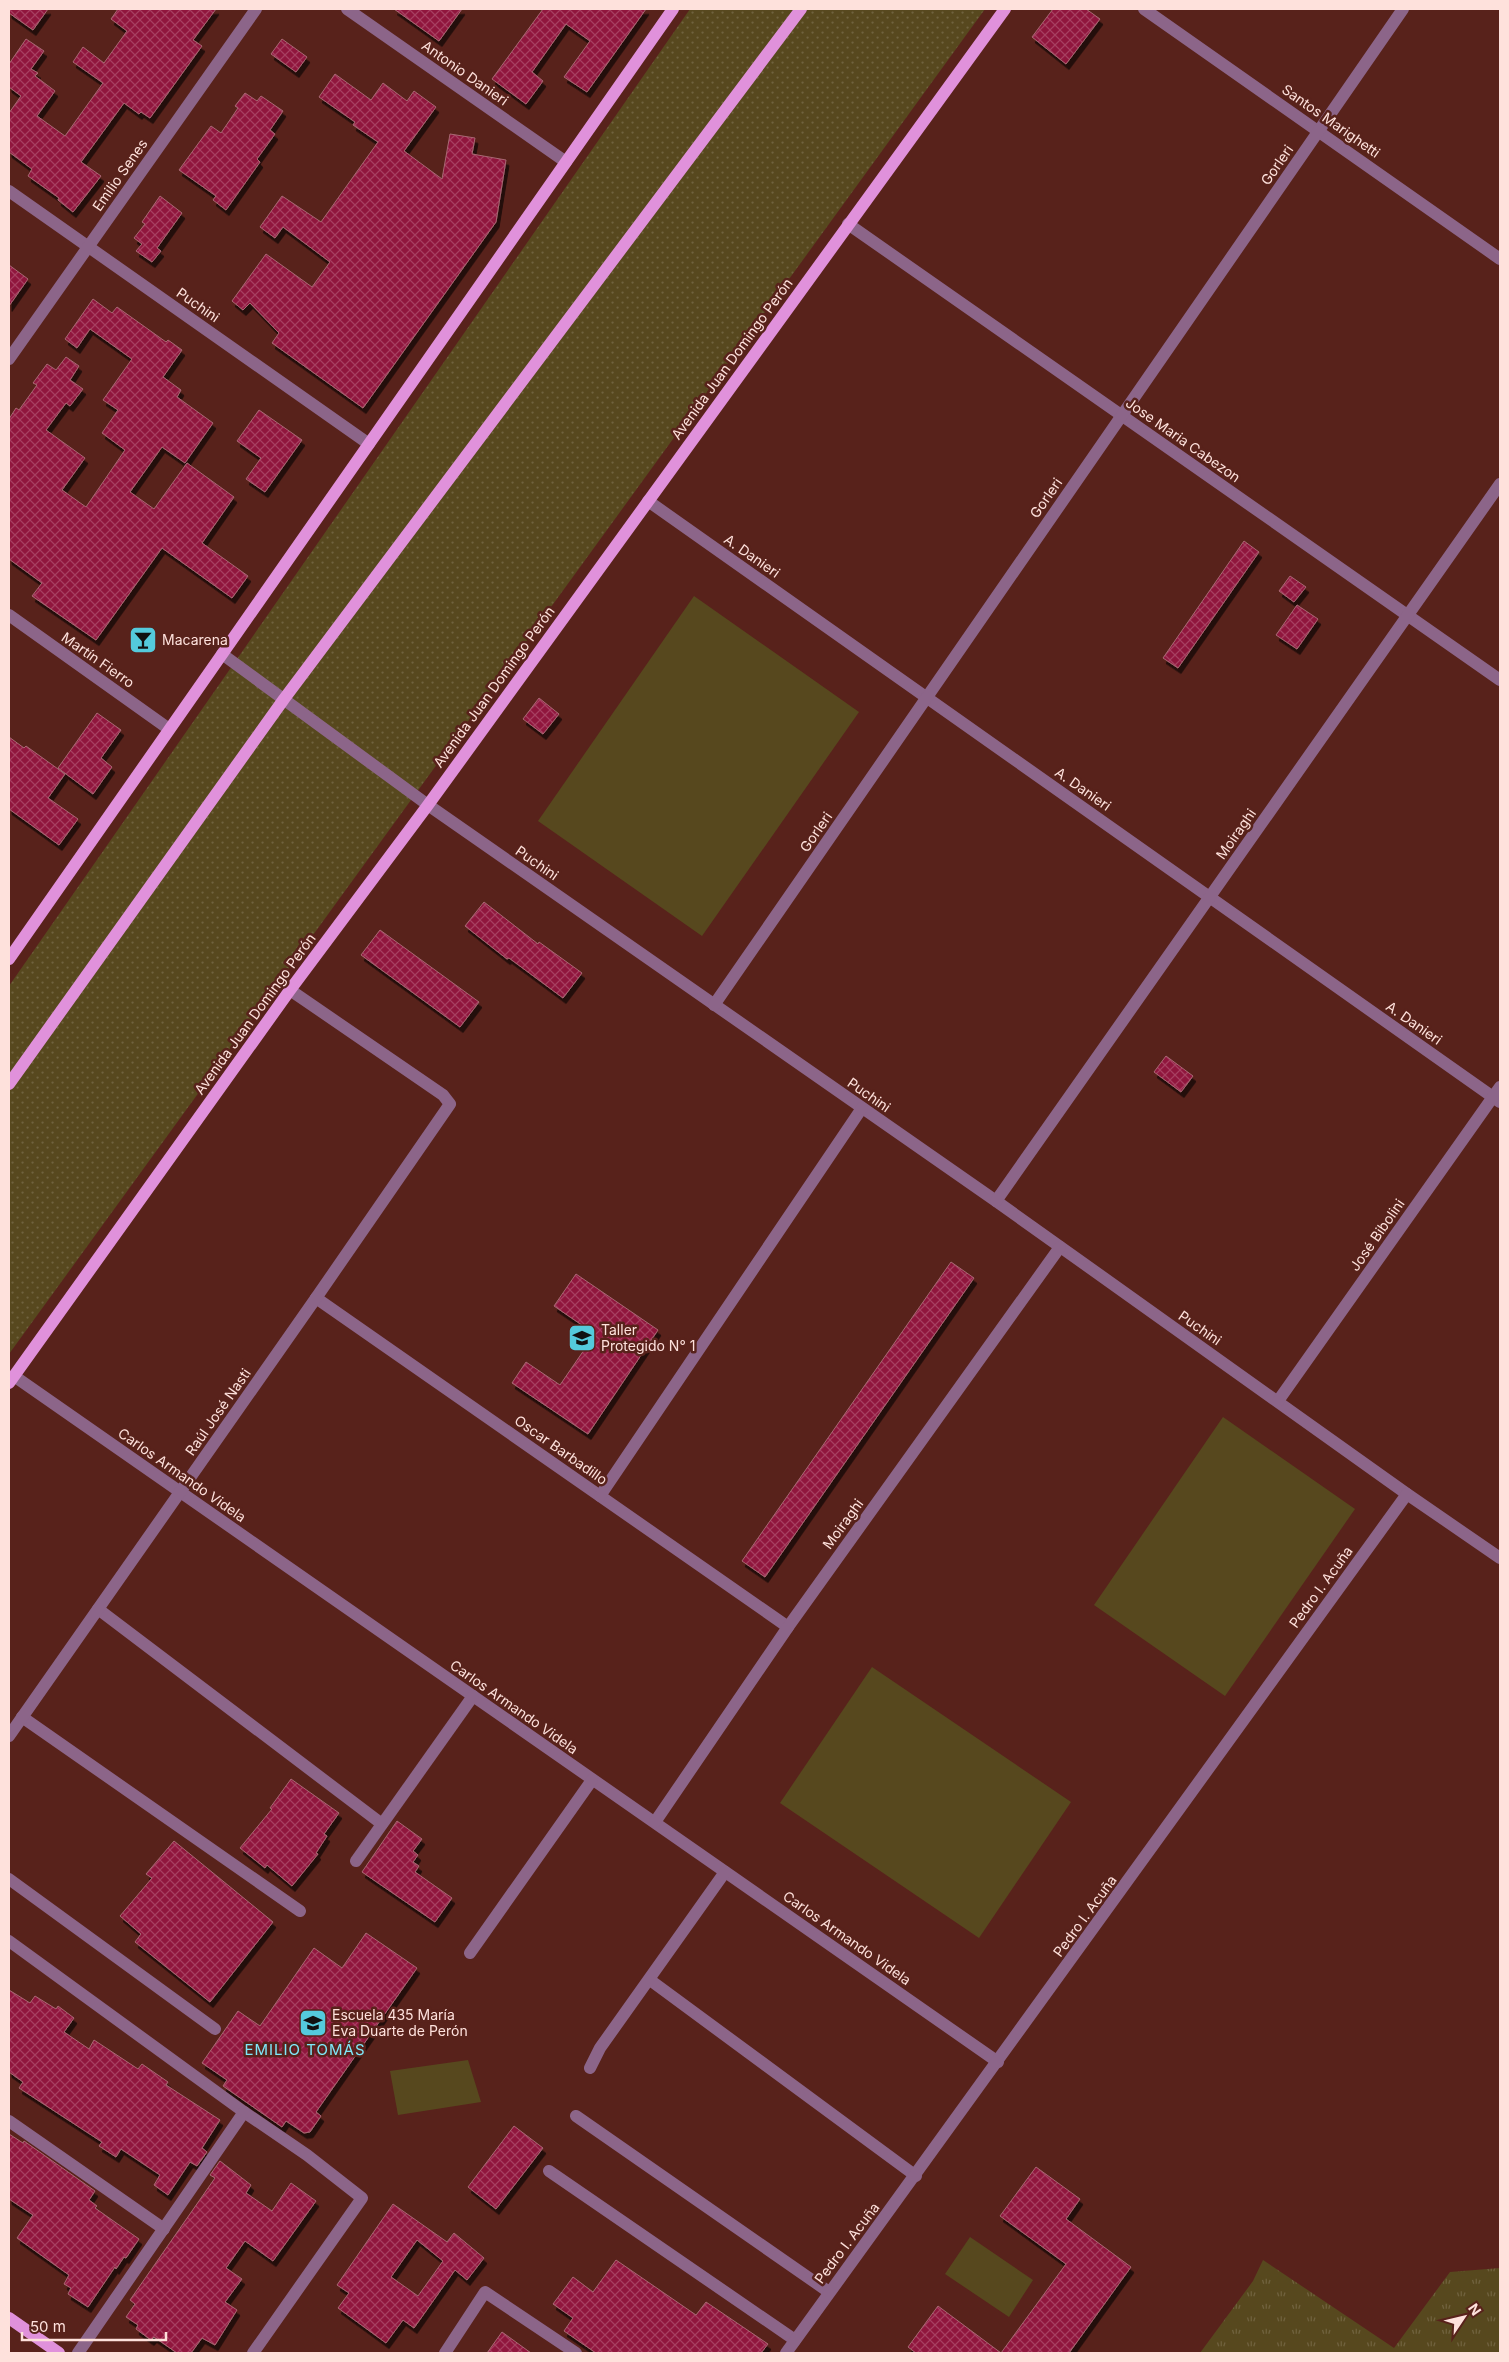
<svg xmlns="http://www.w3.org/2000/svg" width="1509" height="2362" viewBox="0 0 1509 2362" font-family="Inter,sans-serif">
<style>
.grass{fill:url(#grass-tufts)}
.park{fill:url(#park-dots)}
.pitch{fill:#57481e}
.building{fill:url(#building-cross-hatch);stroke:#a86873;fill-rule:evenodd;filter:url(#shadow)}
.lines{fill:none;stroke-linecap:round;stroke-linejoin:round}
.minor{stroke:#8c6589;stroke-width:12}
.major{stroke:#e091db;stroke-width:12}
.labels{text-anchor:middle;stroke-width:5;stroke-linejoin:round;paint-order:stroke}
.street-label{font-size:14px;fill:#fee1dc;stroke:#58221b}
.poi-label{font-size:14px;fill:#fee1dc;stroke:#58221b;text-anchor:start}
.neighbourhood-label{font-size:15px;letter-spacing:1px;fill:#7fe8f9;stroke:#58221b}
</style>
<defs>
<pattern id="grass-tufts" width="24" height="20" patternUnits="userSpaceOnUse" patternTransform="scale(1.25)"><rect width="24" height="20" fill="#57481e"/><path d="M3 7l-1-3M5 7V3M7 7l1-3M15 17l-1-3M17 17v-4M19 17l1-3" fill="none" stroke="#70623e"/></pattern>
<pattern id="park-dots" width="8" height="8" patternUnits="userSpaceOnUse" patternTransform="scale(1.25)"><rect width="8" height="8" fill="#57481e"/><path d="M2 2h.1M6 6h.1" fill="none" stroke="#70623e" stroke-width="1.8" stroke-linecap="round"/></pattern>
<pattern id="building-cross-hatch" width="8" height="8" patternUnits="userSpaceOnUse" patternTransform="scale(1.25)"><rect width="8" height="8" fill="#90123c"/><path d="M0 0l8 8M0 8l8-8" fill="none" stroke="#a64061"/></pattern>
<filter id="shadow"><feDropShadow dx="3" dy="5.5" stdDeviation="0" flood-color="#0009"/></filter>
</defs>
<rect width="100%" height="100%" fill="#58221b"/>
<path class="grass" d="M1263,2260L1394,2348L1450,2272L1500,2268V2353H1200L1253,2281Z"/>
<path class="park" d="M690,9H985L9,1354V986Z"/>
<g class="pitch">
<path d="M694,596L859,712L702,936L538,821Z"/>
<path d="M1223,1417L1355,1509L1225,1696L1094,1605Z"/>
<path d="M872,1667L1071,1802L979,1938L780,1803Z"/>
<path d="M468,2060L481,2102L398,2115L390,2071Z"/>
<path d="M970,2237L1033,2280L1009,2317L945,2274Z"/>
</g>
<g class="building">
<path d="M9,9H48L33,30L9,13Z"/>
<path d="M118,9H216L193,40L202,46L150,118L141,112L139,114L124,103L81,162L101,176L73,212L58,200L59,198L28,176L32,169L9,152V113L21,96L9,87V64L26,39L44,51L31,69L38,73L35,76L55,91L37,116L65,136L103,83L73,62L83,47L104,63L127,31L111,19Z"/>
<path d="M394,9H462L439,41Z"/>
<path d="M543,9H646L587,92L564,77L590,41L566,24L532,72L543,81L526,104L492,79Z"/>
<path d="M1053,9H1086L1100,19L1066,64L1032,37Z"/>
<path d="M282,39L307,57L296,72L271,54Z"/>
<path d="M335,74L371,100L383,83L407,101L414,91L436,107L404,151L442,179L450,134L475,138L472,154L506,160L496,222L363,408L272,343L279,333L250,303L243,310L232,301L266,254L312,287L330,262L283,227L275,238L260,227L282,196L321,222L378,142L353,125L355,122L319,97Z"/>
<path d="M245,93L257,101L261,96L283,111L270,130L275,134L257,159L260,162L226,210L213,200L216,196L179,170L211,126L221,133L238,108L235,106Z"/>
<path d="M160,196L182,213L157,248L161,251L152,262L136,251L142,244L134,238L145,224L142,222Z"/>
<path d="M9,265L28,279L9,306Z"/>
<path d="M93,299L112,313L117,307L166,342L168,340L182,350L163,377L181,390L177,397L213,423L185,463L162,447L130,492L154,509L187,463L234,497L202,543L248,576L232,598L162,548L96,640L32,596L42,583L9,559V419L16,408L19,410L37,385L33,383L47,364L56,370L66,357L79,366L70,380L83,389L70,406L66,403L46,430L85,458L62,490L86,507L125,450L102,433L118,410L103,400L132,359L90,329L77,348L65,339Z"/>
<path d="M259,410L302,440L265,492L246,479L261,458L237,441Z"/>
<path d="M1244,541L1259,552L1178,668L1163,658Z"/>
<path d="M1290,576L1306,587L1294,602L1279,591Z"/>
<path d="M1297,605L1318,619L1297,649L1276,635Z"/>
<path d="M539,698L559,714L543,734L523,719Z"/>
<path d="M97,713L121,730L101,758L112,767L93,794L58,768Z"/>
<path d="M9,737L24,748L26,746L65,774L48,798L78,819L59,845L9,809Z"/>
<path d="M484,902L538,944L539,942L582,973L563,998L509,958L507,959L465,926Z"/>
<path d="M380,930L479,1002L460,1027L361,955Z"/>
<path d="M1166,1056L1193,1076L1181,1092L1154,1072Z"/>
<path d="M951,1262L974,1278L765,1577L742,1561Z"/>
<path d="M576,1274L658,1330L588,1434L512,1383L526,1362L560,1385L595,1334L554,1306Z"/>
<path d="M291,1779L339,1813L324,1834L327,1836L316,1853L318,1854L292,1886L267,1865L265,1868L240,1848L272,1809L270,1808Z"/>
<path d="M397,1821L422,1839L413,1851L418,1855L413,1862L419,1866L415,1872L452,1898L435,1922L362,1872Z"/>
<path d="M174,1841L273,1922L210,2002L135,1942L141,1934L120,1916L152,1878L146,1874Z"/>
<path d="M366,1933L417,1968L316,2112L321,2116L310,2132L304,2133L286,2121L282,2127L223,2086L227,2080L202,2063L238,2011L260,2026L314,1948L342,1968Z"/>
<path d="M9,1990L30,2003L35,1996L56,2009L58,2006L74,2018L64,2032L89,2049L94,2040L138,2069L142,2064L168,2082L166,2085L220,2120L202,2148L207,2152L197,2166L190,2162L168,2195L154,2185L160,2175L121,2149L116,2157L99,2146L102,2142L19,2088L23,2082L9,2072Z"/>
<path d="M514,2126L543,2148L496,2209L468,2187Z"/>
<path d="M9,2134L23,2143L24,2141L95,2191L89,2200L97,2206L95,2208L139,2239L126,2258L124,2257L116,2269L115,2267L88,2307L68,2294L71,2288L64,2284L69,2275L17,2238L33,2215L9,2199Z"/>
<path d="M220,2161L251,2185L246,2193L272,2211L291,2183L316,2201L273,2261L245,2241L226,2268L242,2279L225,2302L237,2310L215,2345L202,2338L191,2353H177L154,2337L151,2340L136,2329L138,2325L126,2317L135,2304L130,2300L215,2178L210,2175Z"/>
<path d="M1036,2167L1080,2199L1066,2219L1131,2267L1069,2353H1001L1066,2264L1000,2216Z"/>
<path d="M393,2204L447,2242L454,2233L484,2258L467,2280L455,2270L414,2328L403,2320L386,2343L338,2308L349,2293L337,2285ZM417,2240L443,2261L418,2296L391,2277Z"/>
<path d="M616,2260L696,2315L706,2302L768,2344L761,2353H596L564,2331L573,2318L553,2304L573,2277L593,2292Z"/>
<path d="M938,2306L1001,2353H916L908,2347Z"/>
<path d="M502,2332L531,2353H487Z"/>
</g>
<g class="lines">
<g class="minor">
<path d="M347,9L566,162"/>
<path d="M1144,9L1500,259"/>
<path d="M9,191L369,444"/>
<path d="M848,224L1500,680"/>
<path d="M9,359L256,9"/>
<path d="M648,501L1500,1102"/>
<path d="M9,615L169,729"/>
<path d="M222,654L428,805L996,1201L1407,1494L1500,1558"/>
<path d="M714,1005L1403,9"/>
<path d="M996,1201L1500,484"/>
<path d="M316,1298L788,1627"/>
<path d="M14,1376L998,2062"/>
<path d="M1278,1401L1500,1087"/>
<path d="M600,1496L862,1108"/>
<path d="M98,1609L382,1824"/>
<path d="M22,1717L300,1911"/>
<path d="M9,1736L316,1298L450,1104L443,1095L290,990"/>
<path d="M655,1822L788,1627L1060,1247"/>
<path d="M356,1861L473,1696"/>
<path d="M9,1879L215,2029"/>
<path d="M9,1941L244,2112L307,2155L362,2198L253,2353"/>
<path d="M470,1953L592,1780"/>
<path d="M650,1980L916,2176"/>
<path d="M590,2068L600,2048L725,1872"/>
<path d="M576,2116L829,2292"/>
<path d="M9,2121L164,2229"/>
<path d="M549,2171L795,2340"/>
<path d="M78,2353L244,2112"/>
<path d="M445,2353L485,2292L576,2353"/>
<path d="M786,2353L1407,1494"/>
</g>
<g class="major">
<path d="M9,959L673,9"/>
<path d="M9,1084L284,699L801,9"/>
<path d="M9,1383L290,990L428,805L1005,9"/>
<path d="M9,2318L59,2353"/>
</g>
</g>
<defs>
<g id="bar-square" transform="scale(1.4375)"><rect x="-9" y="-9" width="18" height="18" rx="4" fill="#54cadc" stroke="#58221b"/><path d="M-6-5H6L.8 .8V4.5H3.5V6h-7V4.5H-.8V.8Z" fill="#111"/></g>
<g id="school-square" transform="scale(1.4375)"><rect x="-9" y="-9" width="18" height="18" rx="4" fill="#54cadc" stroke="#58221b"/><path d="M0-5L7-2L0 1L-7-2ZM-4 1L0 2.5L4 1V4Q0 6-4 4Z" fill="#111"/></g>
</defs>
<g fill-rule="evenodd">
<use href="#bar-square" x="143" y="640"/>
<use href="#school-square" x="582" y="1338"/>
<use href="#school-square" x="313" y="2023"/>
</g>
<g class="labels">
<g class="street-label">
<text transform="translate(465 73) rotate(35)" y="5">Antonio Danieri</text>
<text transform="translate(1331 121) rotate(35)" y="5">Santos Marighetti</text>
<text transform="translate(1277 165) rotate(-55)" y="5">Gorleri</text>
<text transform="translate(120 175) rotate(-55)" y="5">Emilio Senes</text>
<text transform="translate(198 305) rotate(35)" y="5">Puchini</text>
<text transform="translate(732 359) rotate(-54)" y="5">Avenida Juan Domingo Perón</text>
<text transform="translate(1183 440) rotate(35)" y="5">Jose Maria Cabezon</text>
<text transform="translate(1046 498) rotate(-55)" y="5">Gorleri</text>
<text transform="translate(752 556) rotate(35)" y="5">A. Danieri</text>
<text transform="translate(98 660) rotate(35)" y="5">Martín Fierro</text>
<text transform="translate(494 687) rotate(-54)" y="5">Avenida Juan Domingo Perón</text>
<text transform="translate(1083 789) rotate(35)" y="5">A. Danieri</text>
<text transform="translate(816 832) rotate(-55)" y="5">Gorleri</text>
<text transform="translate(1236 834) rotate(-55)" y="5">Moiraghi</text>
<text transform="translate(537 863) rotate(35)" y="5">Puchini</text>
<text transform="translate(255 1014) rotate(-54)" y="5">Avenida Juan Domingo Perón</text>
<text transform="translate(1414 1023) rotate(35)" y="5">A. Danieri</text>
<text transform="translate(869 1095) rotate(35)" y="5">Puchini</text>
<text transform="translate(1377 1235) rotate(-55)" y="5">José Bibolini</text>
<text transform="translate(1200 1328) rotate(35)" y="5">Puchini</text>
<text transform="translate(218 1412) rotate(-55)" y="5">Raúl José Nasti</text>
<text transform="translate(561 1450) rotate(35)" y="5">Oscar Barbadillo</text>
<text transform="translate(182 1475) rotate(35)" y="5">Carlos Armando Videla</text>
<text transform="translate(843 1524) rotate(-54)" y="5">Moiraghi</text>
<text transform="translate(1321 1587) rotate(-54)" y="5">Pedro I. Acuña</text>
<text transform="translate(514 1707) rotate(35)" y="5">Carlos Armando Videla</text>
<text transform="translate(1085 1916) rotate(-54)" y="5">Pedro I. Acuña</text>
<text transform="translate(847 1938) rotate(35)" y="5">Carlos Armando Videla</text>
<text transform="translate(847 2243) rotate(-53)" y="5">Pedro I. Acuña</text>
</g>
<g class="poi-label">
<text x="162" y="645">Macarena</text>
<text x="601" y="1335">Taller<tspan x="601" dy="16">Protegido N° 1</tspan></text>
<text x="332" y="2020">Escuela 435 María<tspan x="332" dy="16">Eva Duarte de Perón</tspan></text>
</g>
<g class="neighbourhood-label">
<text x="305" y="2055">EMILIO TOMÁS</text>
</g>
</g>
<rect width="1509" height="2362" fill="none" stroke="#fee1dc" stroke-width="20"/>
<g transform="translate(1464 2317) rotate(55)" stroke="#58221b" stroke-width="4" paint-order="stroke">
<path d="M0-4L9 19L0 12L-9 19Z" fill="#fee1dc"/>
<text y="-8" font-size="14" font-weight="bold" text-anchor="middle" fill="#fee1dc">N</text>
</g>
<path d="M22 2332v8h144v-8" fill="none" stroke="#fee1dc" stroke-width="2.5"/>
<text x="30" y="2332" font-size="15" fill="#fee1dc" stroke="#58221b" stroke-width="4" paint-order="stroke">50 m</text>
</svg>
